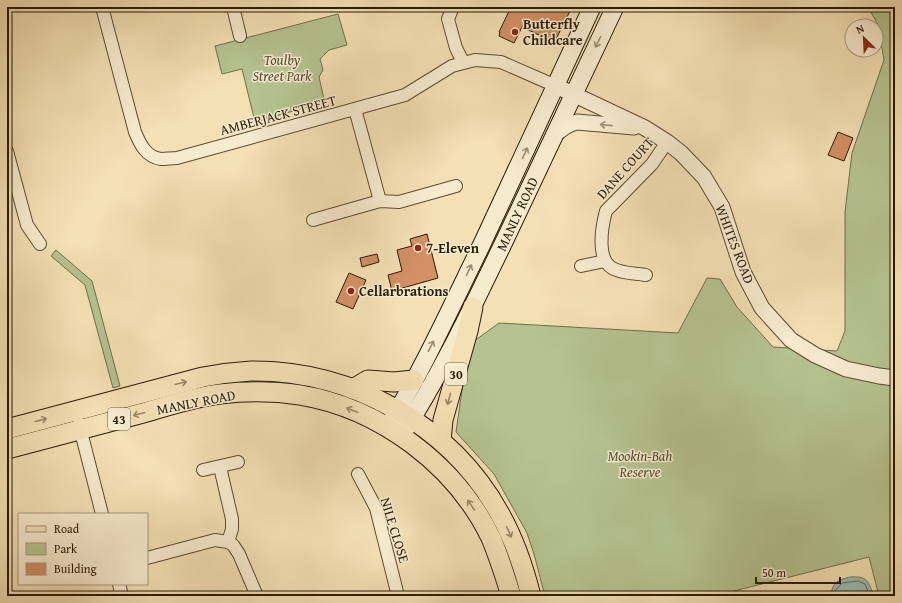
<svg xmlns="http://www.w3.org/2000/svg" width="902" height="603" viewBox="0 0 902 603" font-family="'Gentium Book Plus',serif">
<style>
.green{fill:#b5c391;stroke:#6f6f4c}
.water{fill:#9cbcb2;stroke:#6e7c6e}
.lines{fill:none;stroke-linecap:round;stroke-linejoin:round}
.shore{stroke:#626c5c;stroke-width:1}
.building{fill:#d29064;stroke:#291b07}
.minor-casing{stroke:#5c4c32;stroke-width:14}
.tertiary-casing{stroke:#5c4c32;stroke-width:17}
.secondary-casing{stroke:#291b07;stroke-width:19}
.primary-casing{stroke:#291b07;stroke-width:21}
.minor{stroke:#f7ebce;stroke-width:12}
.tertiary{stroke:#f7ebce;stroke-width:15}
.secondary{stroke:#f7ebce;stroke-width:17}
.primary{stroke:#f3e0b4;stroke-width:19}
.oneway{stroke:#9a8d74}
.oneway2{stroke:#988766}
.poi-dot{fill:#8f2418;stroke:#f7ebce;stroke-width:1.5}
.labels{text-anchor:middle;stroke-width:3;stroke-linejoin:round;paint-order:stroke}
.shield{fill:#f7ebce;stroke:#675943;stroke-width:1}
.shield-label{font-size:13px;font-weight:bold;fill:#291b07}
.poi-label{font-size:14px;font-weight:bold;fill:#291b07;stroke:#f7ebce;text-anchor:start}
.park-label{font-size:14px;font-style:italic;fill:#534d30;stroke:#f7ebce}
.street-label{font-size:14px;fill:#291b07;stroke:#f7ebce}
</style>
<rect width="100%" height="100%" fill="#f3e0b4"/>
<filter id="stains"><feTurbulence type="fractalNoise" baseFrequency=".005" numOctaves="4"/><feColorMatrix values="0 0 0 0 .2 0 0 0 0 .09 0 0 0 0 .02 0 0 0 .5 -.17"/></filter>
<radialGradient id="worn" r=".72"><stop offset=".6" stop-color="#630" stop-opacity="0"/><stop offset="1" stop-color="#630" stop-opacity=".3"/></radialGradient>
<g class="green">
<path d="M872,7H895V596H879L869,557L714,596H545L534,554L527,533L494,474L456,432L466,362L470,344L499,323L678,333L707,278L720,279L737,307L773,347L837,351L845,331V212L852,153L884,60L878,25L871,12Z"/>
<path d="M338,14L347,45L329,50L320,59L323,70L319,77L324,99L328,101L255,122L242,69L222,74L215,46Z"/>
<path d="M56,250L92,281L120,386L113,388L85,285L51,256Z"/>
</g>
<path class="water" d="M850,577C868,576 868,581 874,596H831C832,582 838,580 850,577Z"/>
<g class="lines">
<path class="shore" d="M835,596V591L842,583L858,581L865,584L870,596"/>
</g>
<g class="building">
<path d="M511,7H572L556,39L555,38L554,42L522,27L514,43L499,36L500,32H499Z"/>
<path d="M838,132L853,138L844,161L828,155Z"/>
<path d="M427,234L438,278L392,291L388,275L402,271L397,250L412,246L410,239Z"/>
<path d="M377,254L379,262L362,267L360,258Z"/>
<path d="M349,273L366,280L353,309L336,302Z"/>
</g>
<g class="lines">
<g class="minor-casing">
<g id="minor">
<path d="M102,7L135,132C140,144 146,157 161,159C166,159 172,158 177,158L405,95L452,66L475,60L501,62L556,86"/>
<path d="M233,7L240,36"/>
<path d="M453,7L448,19L456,48L463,62"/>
<path d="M355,109L380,201"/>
<path d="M7,151L27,225L40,244"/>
<path d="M313,220L380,201L399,202L456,186"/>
<path d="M581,266L605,261"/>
<path d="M646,275C636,273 622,274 612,268C596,258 602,226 606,211L652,164L667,142"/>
<path d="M79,424L102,514"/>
<path d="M220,467L232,519V529L228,542"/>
<path d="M203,470L238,462"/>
<path d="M358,474L376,508L398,596"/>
<path d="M147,558L215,540L228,542L233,545L239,554L257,596"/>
<path d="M119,584L122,596"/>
</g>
</g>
<g class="tertiary-casing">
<g id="tertiary">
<path d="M556,86L645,128L667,142L681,153L704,177L722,207L743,272L762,308L791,340L815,355L846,369L879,376L895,378"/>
<path d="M554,136C561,129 567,124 577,122L634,127"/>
</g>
</g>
<g class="secondary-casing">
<g id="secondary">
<path d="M388,427C423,369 452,305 482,244C519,165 556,86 592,7"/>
<path d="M401,436C440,376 471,310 502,246C540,166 577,86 615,7"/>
</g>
</g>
<g class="primary-casing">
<g id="primary">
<path d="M353,389L368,380L394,382L414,380"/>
<path d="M7,429L203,377C219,374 235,372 251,371C352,370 451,425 500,514C514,539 524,568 531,596"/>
<path d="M441,441L443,420L468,331L473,307"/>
<path d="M7,449C52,437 98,425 143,413C168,406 194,397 220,394C246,391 274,391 300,395C380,408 456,465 491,538C499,557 505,576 511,596"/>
</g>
</g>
<use href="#minor" class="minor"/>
<use href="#tertiary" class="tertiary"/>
<use href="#secondary" class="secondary"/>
<use href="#primary" class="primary"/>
</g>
<defs><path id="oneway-shaft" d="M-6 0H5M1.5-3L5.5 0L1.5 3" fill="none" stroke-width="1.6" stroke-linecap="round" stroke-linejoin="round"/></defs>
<g class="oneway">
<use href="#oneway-shaft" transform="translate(598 42) rotate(116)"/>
<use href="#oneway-shaft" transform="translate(606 125) rotate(-174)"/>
<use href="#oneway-shaft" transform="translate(525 153) rotate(-65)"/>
<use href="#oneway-shaft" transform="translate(469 270) rotate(-65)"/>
<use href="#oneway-shaft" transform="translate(431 346) rotate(-63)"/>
</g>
<g class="oneway2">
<use href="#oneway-shaft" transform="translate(181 383) rotate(-14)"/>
<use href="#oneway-shaft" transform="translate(449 399) rotate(105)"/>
<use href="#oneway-shaft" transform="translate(352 410) rotate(-159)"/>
<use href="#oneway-shaft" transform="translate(139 414) rotate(165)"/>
<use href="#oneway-shaft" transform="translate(41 420) rotate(-15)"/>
<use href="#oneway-shaft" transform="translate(471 505) rotate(-125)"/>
<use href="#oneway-shaft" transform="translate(509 532) rotate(66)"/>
</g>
<g class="poi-dot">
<circle cx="515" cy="32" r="4"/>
<circle cx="418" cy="248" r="4"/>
<circle cx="351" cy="291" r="4"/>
</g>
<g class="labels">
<g class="shield">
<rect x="445" y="363" width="22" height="22" rx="3"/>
<rect x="108" y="408" width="22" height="22" rx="3"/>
</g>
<g class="shield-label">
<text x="456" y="379">30</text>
<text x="119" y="424">43</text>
</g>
<g class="poi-label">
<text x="523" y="29">Butterfly<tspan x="523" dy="16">Childcare</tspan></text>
<text x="426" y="253">7-Eleven</text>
<text x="359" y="296">Cellarbrations</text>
</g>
<g class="park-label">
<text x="282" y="65">Toulby<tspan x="282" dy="16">Street Park</tspan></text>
<text x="640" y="461">Mookin-Bah<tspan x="640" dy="16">Reserve</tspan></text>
</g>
<g class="street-label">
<text transform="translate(278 115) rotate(-15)" y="5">AMBERJACK STREET</text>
<text transform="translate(625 168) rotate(-48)" y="5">DANE COURT</text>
<text transform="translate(517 214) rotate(-65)" y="5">MANLY ROAD</text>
<text transform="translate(735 244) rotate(69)" y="5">WHITES ROAD</text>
<text transform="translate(196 402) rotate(-11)" y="5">MANLY ROAD</text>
<text transform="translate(395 530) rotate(73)" y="5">NILE CLOSE</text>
</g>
</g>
<rect width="902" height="603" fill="none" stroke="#f3e0b4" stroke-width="24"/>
<rect x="8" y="8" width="886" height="587" fill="none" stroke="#291b07" stroke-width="2"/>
<rect x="12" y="12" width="878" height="579" fill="none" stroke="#291b07"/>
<rect x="18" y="513" width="130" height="72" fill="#f7ebce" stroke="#a5987e"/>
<rect x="26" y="526" width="20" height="6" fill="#f3e0b4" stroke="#a5987e"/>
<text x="54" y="533" font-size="12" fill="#291b07">Road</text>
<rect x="26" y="543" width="20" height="12" fill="#b5c391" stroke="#a5987e"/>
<text x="54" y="553" font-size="12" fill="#291b07">Park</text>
<rect x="26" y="563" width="20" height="12" fill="#d29064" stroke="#a5987e"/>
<text x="54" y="573" font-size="12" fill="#291b07">Building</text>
<g transform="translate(864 38) rotate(336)"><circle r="19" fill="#f7ebce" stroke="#a5987e"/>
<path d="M0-3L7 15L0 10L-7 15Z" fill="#8f2418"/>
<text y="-6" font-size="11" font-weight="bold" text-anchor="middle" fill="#291b07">N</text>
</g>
<path d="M756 577v6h84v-6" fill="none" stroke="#291b07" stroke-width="2"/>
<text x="762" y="577" font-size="12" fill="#291b07" stroke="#f7ebce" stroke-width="3" paint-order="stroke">50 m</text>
<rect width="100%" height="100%" filter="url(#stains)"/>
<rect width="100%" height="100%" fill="url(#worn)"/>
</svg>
